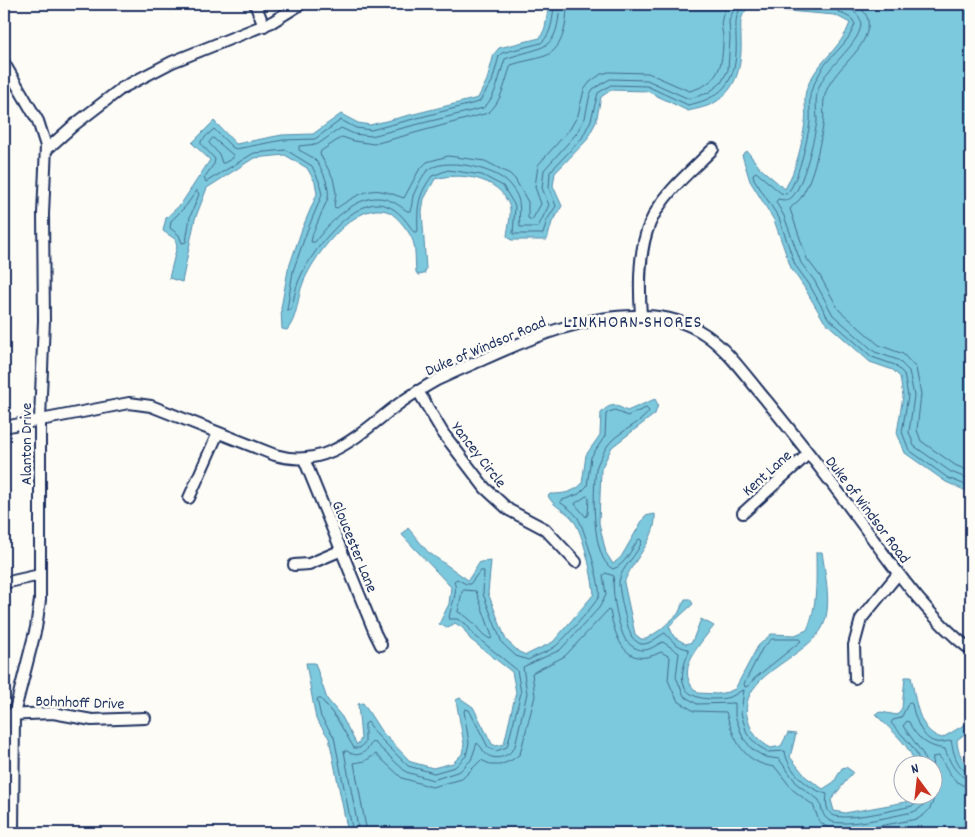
<svg xmlns="http://www.w3.org/2000/svg" width="975" height="837" viewBox="0 0 975 837" font-family="Dekko,sans-serif">
<style>
.water{fill:#7cc8dc;stroke:#558baa}
.lines{fill:none;stroke-linecap:round;stroke-linejoin:round}
.shore{stroke:#426c90;stroke-width:1}
.minor-casing{stroke:#1b2f5e;stroke-width:14}
.minor{stroke:#fdfcf7;stroke-width:10}
.labels{text-anchor:middle;stroke-width:5;stroke-linejoin:round;paint-order:stroke}
.street-label{font-size:16px;fill:#1b2f5e;stroke:#fdfcf7}
.neighbourhood-label{font-size:18px;letter-spacing:1px;fill:#1b2f5e;stroke:#fdfcf7}
</style>
<rect width="100%" height="100%" fill="#fdfcf7"/>
<filter id="ink" filterUnits="userSpaceOnUse"><feTurbulence type="fractalNoise" baseFrequency=".02" numOctaves="2"/><feDisplacementMap in="SourceGraphic" scale="10" xChannelSelector="R" yChannelSelector="G"/><feConvolveMatrix kernelMatrix="1 2 1 2 8 2 1 2 1" color-interpolation-filters="sRGB"/></filter>
<g filter="url(#ink)">
<g class="water">
<path d="M549,4H752C738,17 741,22 741,39C742,64 738,89 714,103C707,107 696,109 688,111L647,91L611,90L601,97L596,122L586,141L555,173L553,186L562,206L552,222L547,240H511L507,236C508,227 512,213 509,205C499,177 460,172 435,179L424,199L422,211L426,269L424,274L418,275L416,272C415,262 416,250 413,241C410,232 397,216 389,212C356,198 313,257 303,283C297,298 298,317 287,330L282,329L281,308L288,270L302,229L317,194L315,182L307,168L285,155L254,158L207,188L195,219L182,282L169,278L177,246L175,239L163,231L166,218L181,204L210,160L192,143L214,121L236,144L282,135L313,134L341,114L358,123L370,125L478,98L487,80L494,54L499,48L540,38L545,28Z"/>
<path d="M753,4H971V493L946,482L905,453L897,433L903,396L900,377L893,370L870,362L824,321L804,287L791,268L774,220L750,181L742,155L747,151L760,168L785,189C796,170 802,145 805,122C807,112 803,101 806,91C814,63 841,50 850,23L835,15L787,11Z"/>
<path d="M655,399L658,405L655,414L612,447L601,469L599,523L606,553L613,564L621,557L645,516L655,514C657,540 632,560 624,583L635,634L641,639H646L660,630L678,614L685,599H690L693,604L669,626L674,637L686,644L692,642L701,619L714,626C698,646 673,672 698,693L717,694L728,692L735,689L758,646L771,634L795,635L807,630C818,605 816,580 816,552H822C825,574 833,608 822,628C805,659 735,676 748,720C752,733 758,741 771,748L781,746L788,733L796,734L790,757L806,777L823,789L834,782L842,768L846,767L853,772L831,800L834,811L845,813L911,801L917,795L932,794V764H915C910,745 889,728 875,714L881,712L897,715L902,708L905,677H911C916,699 917,731 942,738L971,721V729L957,740C957,752 963,761 971,770V833H348L329,738L316,719L306,663H315L327,699L342,717L357,745L361,739L358,704L363,703L381,731L411,762L433,768L453,763L462,754L464,744L456,700L460,698L473,707L492,744L496,746L504,744L516,692L512,672L470,639L463,628L455,623L448,628L439,624L449,604L451,587L402,535L408,528L428,552L468,580L480,562L491,561L488,593L506,640L519,652L526,655L553,642L594,594C592,575 584,536 574,521C567,510 555,509 548,496L550,494C563,494 572,493 582,484L586,455L600,435L601,413C611,402 616,405 627,411Z"/>
</g>
<g class="lines">
<g class="shore">
<path d="M554,4C553,17 552,34 541,43L502,53L499,56L492,82L479,102L371,130L356,128L341,120L315,139L283,140L236,149L232,147L214,129L201,141V144L215,159L214,164L204,178L206,182L254,153L286,150L312,166L319,181L322,195L307,231L293,271L287,310H291C294,300 295,289 299,280C309,255 349,202 379,204C396,206 405,219 414,232H417L418,230C417,207 418,195 432,176L448,170L482,175L503,186L515,206L513,234H543L547,220L556,206L549,188L550,172L582,138L591,120L598,93L611,85L647,86L688,105C728,97 738,76 736,37C736,24 734,13 745,4"/>
<path d="M560,4C557,54 544,45 505,59C499,75 497,97 483,108L371,136L354,134L341,128L318,144L299,146V150C304,153 312,156 316,161C323,170 330,187 328,198L313,233L311,242H315C328,224 354,197 378,198C389,198 399,205 407,211H410C412,206 412,201 413,196C416,189 421,178 426,172C441,155 496,168 509,184C524,201 518,208 520,227H538L549,205L542,188L544,170L576,134L585,118L590,94L593,89L610,79L647,80L689,99L708,93L721,83L728,70L730,38L729,21L736,4"/>
<path d="M567,4C567,21 564,49 545,56C534,60 522,61 511,65C505,81 502,102 488,113L374,144L354,141L342,137L321,151L320,154L333,178L336,193L334,207L337,208C349,200 366,188 381,191C389,192 397,196 404,198L419,170L427,162L448,156L485,161L510,174L515,179L528,202V218L532,220L541,204L535,187L538,165L570,129L578,115L584,90L590,82L601,74L609,72L648,73L689,91C719,84 723,66 723,38C723,32 720,25 722,19C723,13 725,8 727,4"/>
<path d="M776,4L812,9L836,10L852,19L855,24C849,43 834,52 823,67C819,74 814,84 811,91C808,101 811,112 810,122C808,137 797,187 786,194L781,193L756,172L753,174L754,179L779,218L795,265L809,284L828,318L872,357L895,365L904,374L908,396L902,432L909,450L948,478L971,487"/>
<path d="M836,4C888,17 845,50 829,71C824,76 818,87 817,94C815,103 817,113 817,121C815,136 803,187 792,197C788,201 783,200 778,199L776,202L784,216L801,263L814,280L833,315L875,352L898,360L909,371L914,396L909,432L914,446L951,472L971,480"/>
<path d="M854,4C863,9 870,16 868,28C862,56 832,69 825,95C822,105 825,116 823,126C819,149 814,175 802,196C799,202 793,204 790,209L807,259L820,276L839,310L879,345L903,354L916,368L921,394L917,430L921,441L955,465L971,472"/>
<path d="M213,138L233,155V158L224,163H222L219,154L209,143Z"/>
<path d="M197,191L199,194L190,217L186,242L182,243L179,235L170,228L171,221L185,207Z"/>
<path d="M587,496L589,498L588,514L586,517L575,504Z"/>
<path d="M464,590L476,591L492,636L491,639C481,636 478,626 469,619C466,616 462,614 458,612L462,592Z"/>
<path d="M772,639H799L801,641L755,678L748,686L745,687L744,684L762,649Z"/>
<path d="M920,764C918,748 901,735 891,723L893,720L901,718L909,702L912,704C915,718 923,746 943,742C946,742 949,741 951,740C953,751 957,771 971,773"/>
<path d="M926,764L923,754L903,726L907,721L909,722C916,738 928,747 945,749C949,761 957,778 971,779"/>
<path d="M932,769L933,757L939,756C948,769 953,786 971,787"/>
<path d="M353,833L334,737L321,717L317,699H321L337,719L354,748H360L365,742V724L368,722L377,735L408,766L434,773L455,767L466,756L469,743L464,711L465,709L469,710L488,747L496,751L507,747L521,693L517,670L474,635L466,624L457,619H449C450,606 459,594 454,581L457,579L466,584H470L480,571H484L483,594L502,643L516,656L528,660C537,655 548,652 556,646C563,640 596,604 599,596C602,587 584,528 578,518C574,512 567,507 561,503L560,501L579,494L587,486L591,457L605,436L606,414L609,412L615,410L627,416L646,408L649,411C640,425 618,431 608,445C604,451 598,462 596,469C593,490 591,559 613,569C625,565 631,550 638,540L640,539L642,541C637,556 622,566 619,581C618,588 628,632 632,637C634,640 638,643 641,644C650,645 658,636 665,633C672,641 677,647 688,649L689,652C678,676 678,698 711,699C717,699 724,699 730,697C736,695 739,691 744,690L741,713L747,734L757,745L768,752L785,751C787,770 809,790 827,794C826,800 826,809 830,813C838,824 898,809 912,806L919,799L920,794"/>
<path d="M359,833L344,751H347C358,759 366,753 372,742H374L406,772L433,780L460,771L471,760L477,743C481,746 482,749 485,753C494,762 510,757 515,746L527,693L523,667L560,650L599,608L606,595L603,575L606,573L614,576C611,590 618,626 625,639C628,644 635,649 641,650C650,651 655,645 663,642L679,653L676,677L684,696L697,704L735,703V716L743,738L753,750L765,757L779,759L798,785L819,800C821,805 822,814 826,818C837,831 896,815 913,812C921,809 927,803 927,794"/>
<path d="M367,833L354,763L365,761L376,754L402,778L432,787L462,779L481,760L492,765H500L512,760L520,754L535,696L532,673L565,656L608,610L610,611C616,640 626,670 661,652L670,657L668,680L674,694L678,701L694,711L726,712C734,740 743,763 775,767L793,790L813,805L819,821L828,828L847,832L917,819C930,813 937,801 932,787"/>
</g>
<g class="minor-casing">
<g id="minor">
<path d="M255,4L264,26"/>
<path d="M4,63L38,121L46,146L43,214L44,320L40,419V600L36,628L14,714L13,833"/>
<path d="M46,150L74,125L122,88L172,62L272,22L301,4"/>
<path d="M641,315C639,288 639,248 650,223C663,193 691,171 713,149"/>
<path d="M418,391L443,433L485,488L509,510L545,529L576,562"/>
<path d="M4,427L129,403L151,406L275,455C326,470 359,434 396,406C409,396 423,388 437,380C452,373 467,366 482,360C532,337 587,314 643,316C666,316 687,322 706,335C730,352 747,378 766,400C797,438 827,476 856,516C891,563 924,614 971,650"/>
<path d="M304,459L375,633L381,645"/>
<path d="M189,498L218,433"/>
<path d="M743,513L808,454"/>
<path d="M294,565L309,564L342,550"/>
<path d="M4,583L40,575"/>
<path d="M855,678L854,645L861,619L898,574"/>
<path d="M4,715L53,713L92,720L145,718"/>
</g>
</g>
<use href="#minor" class="minor"/>
</g>
</g>
<g class="labels">
<g class="street-label">
<text transform="translate(485 345) rotate(-23)" y="6">Duke of Windsor Road</text>
<text transform="translate(25 444) rotate(-90)" y="6">Alanton Drive</text>
<text transform="translate(480 454) rotate(52)" y="6">Yancey Circle</text>
<text transform="translate(766 472) rotate(-42)" y="6">Kent Lane</text>
<text transform="translate(869 509) rotate(53)" y="6">Duke of Windsor Road</text>
<text transform="translate(356 546) rotate(68)" y="6">Gloucester Lane</text>
<text transform="translate(80 701) rotate(2)" y="6">Bohnhoff Drive</text>
</g>
<g class="neighbourhood-label">
<text x="633" y="327">LINKHORN SHORES</text>
</g>
</g>
<rect width="975" height="837" fill="none" stroke="#fdfcf7" stroke-width="20"/>
<rect x="10" y="10" width="955" height="817" fill="none" stroke="#1b2f5e" stroke-width="2" filter="url(#ink)"/>
<g transform="translate(918 780) rotate(345)"><circle r="24" fill="#fdfcf7" stroke="#a3aaba"/>
<path d="M0-4L9 19L0 12L-9 19Z" fill="#c8321e"/>
<text y="-8" font-size="14" font-weight="bold" text-anchor="middle" fill="#1b2f5e">N</text>
</g>
</svg>
